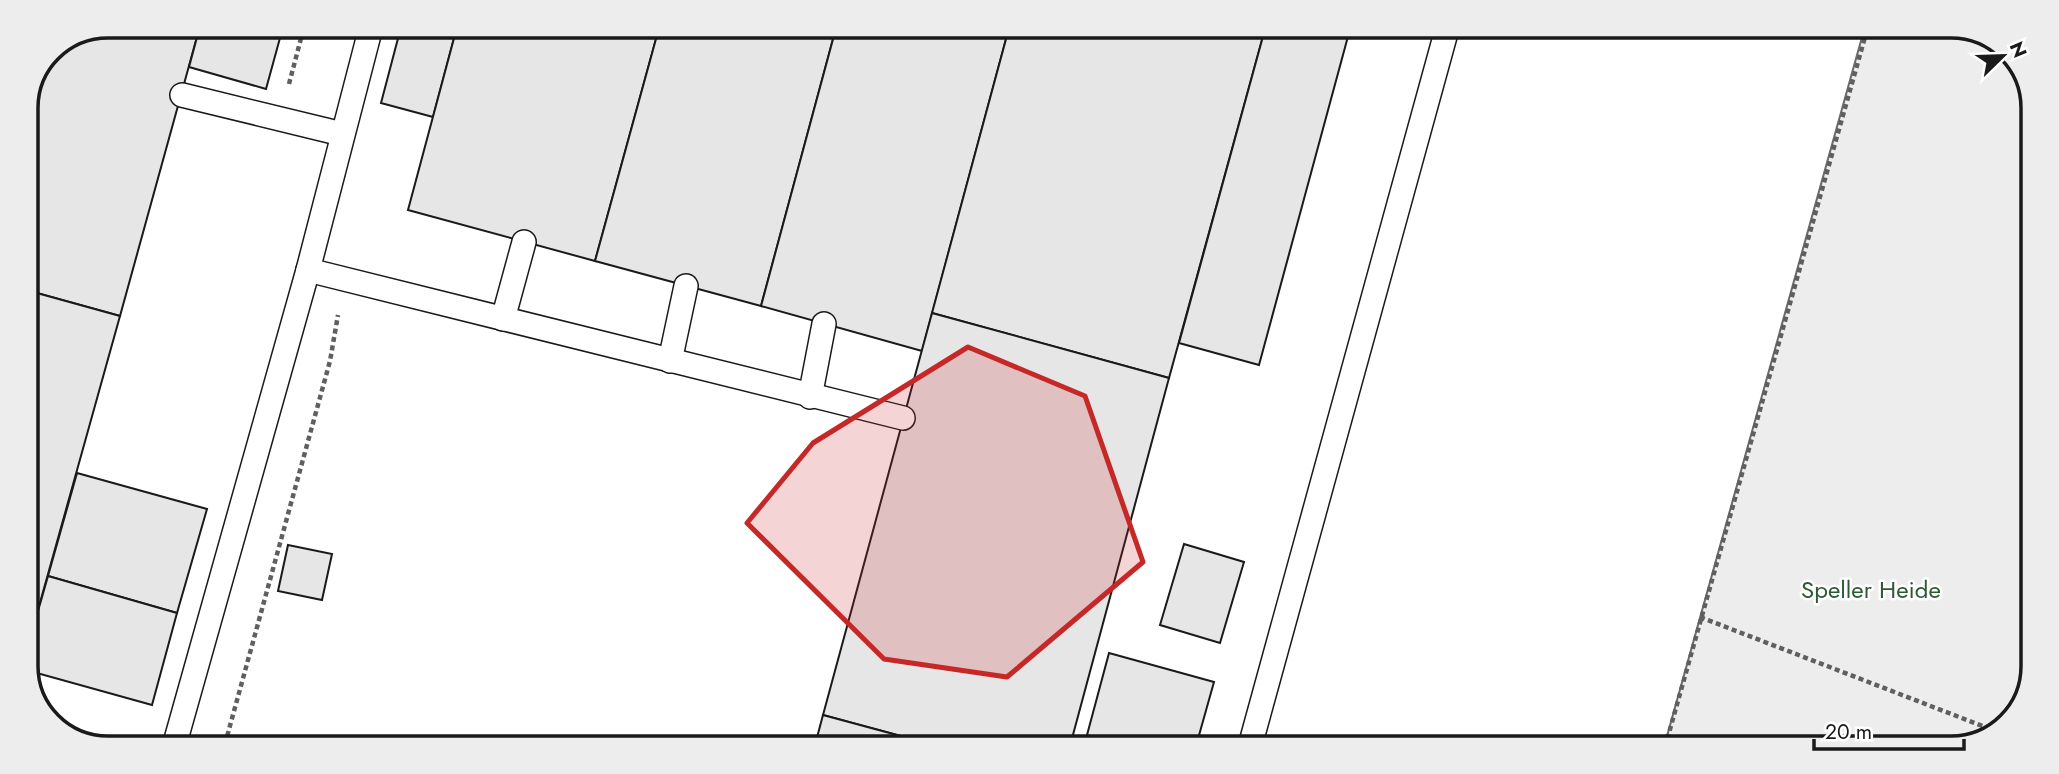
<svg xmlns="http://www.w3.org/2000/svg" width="2059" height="774" viewBox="0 0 2059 774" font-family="Jost,sans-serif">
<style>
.built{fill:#ededed;stroke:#6a6a6a;stroke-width:2}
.building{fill:#e6e6e6;stroke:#1a1a1a;stroke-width:2}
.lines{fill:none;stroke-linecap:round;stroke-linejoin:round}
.lane-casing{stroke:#1a1a1a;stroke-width:26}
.path{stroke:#5f5f5f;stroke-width:4.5;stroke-dasharray:5 3.5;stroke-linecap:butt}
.lane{stroke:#fff;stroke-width:23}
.marked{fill:#c62828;fill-opacity:0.2;stroke:#c62828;stroke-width:5;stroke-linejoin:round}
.labels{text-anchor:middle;stroke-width:5;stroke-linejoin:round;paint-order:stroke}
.park-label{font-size:24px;fill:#2b5a34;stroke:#fff}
.rim{fill:none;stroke:#1a1a1a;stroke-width:3.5}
</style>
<rect width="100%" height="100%" fill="#fff"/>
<path class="built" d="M1864,30L1978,31L2016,58L2033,102L2028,693L1997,734L1951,748L1664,747Z"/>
<g class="building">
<path d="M108,26H200L120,316L26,290V103L51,50Z"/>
<path d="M200,26L283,27L266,89L189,67Z"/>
<path d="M401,27H457L433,117L381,103Z"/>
<path d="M457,27L659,28L595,261L408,210Z"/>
<path d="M659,28H836L761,306L595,261Z"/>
<path d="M836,28H1009L922,351L761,306Z"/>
<path d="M1009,28L1265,29L1169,378L932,313Z"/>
<path d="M1265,29H1350L1259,365L1179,343Z"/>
<path d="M26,290L120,316L26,653Z"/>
<path d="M932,313L1169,378L1070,746L934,745L823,715Z"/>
<path d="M77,473L207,509L177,613L48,576Z"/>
<path d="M1184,544L1244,562L1220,643L1160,625Z"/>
<path d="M288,545L332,554L322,600L278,591Z"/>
<path d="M48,576L177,613L152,705L26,670V653Z"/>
<path d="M1109,653L1214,682L1196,746H1124L1087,735Z"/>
<path d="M823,715L934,745H815Z"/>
</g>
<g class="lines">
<g class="lane-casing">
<g id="lane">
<path d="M182,95L342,134"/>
<path d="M308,270L903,418"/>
<path d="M503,319L524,242"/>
<path d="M670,361L686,286"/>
<path d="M810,397L824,324"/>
<path d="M175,743L308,270L371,27"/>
<path d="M1250,746L1447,29"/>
</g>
</g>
<g class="path">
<path d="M289,84L304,27"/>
<path d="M1700,617L1998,732"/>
<path d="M225,744L330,361L338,315"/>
<path d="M1665,747L1867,30"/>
</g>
<use href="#lane" class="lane"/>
</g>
<path class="marked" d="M968,347L1085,396L1143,562L1007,677L884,659L747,523L813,443Z"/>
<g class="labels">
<g class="park-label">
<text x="1871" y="598">Speller Heide</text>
</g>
</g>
<path d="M0 0H2059V774H0ZM108 38H1951A70 70 0 0 1 2021 108V666A70 70 0 0 1 1951 736H108A70 70 0 0 1 38 666V108A70 70 0 0 1 108 38Z" fill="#ededed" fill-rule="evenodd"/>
<path class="rim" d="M108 38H1951A70 70 0 0 1 2021 108V666A70 70 0 0 1 1951 736H108A70 70 0 0 1 38 666V108A70 70 0 0 1 108 38Z"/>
<g transform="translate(2003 56) rotate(67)" stroke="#ffffff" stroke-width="5" paint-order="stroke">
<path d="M0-5L12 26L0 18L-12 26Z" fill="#1a1a1a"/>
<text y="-10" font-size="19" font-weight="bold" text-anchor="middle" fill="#1a1a1a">N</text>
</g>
<path d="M1814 739v10h150v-10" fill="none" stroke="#1a1a1a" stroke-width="3.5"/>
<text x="1825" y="739" font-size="21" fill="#1a1a1a" stroke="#ffffff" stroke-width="5" paint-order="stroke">20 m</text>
</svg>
